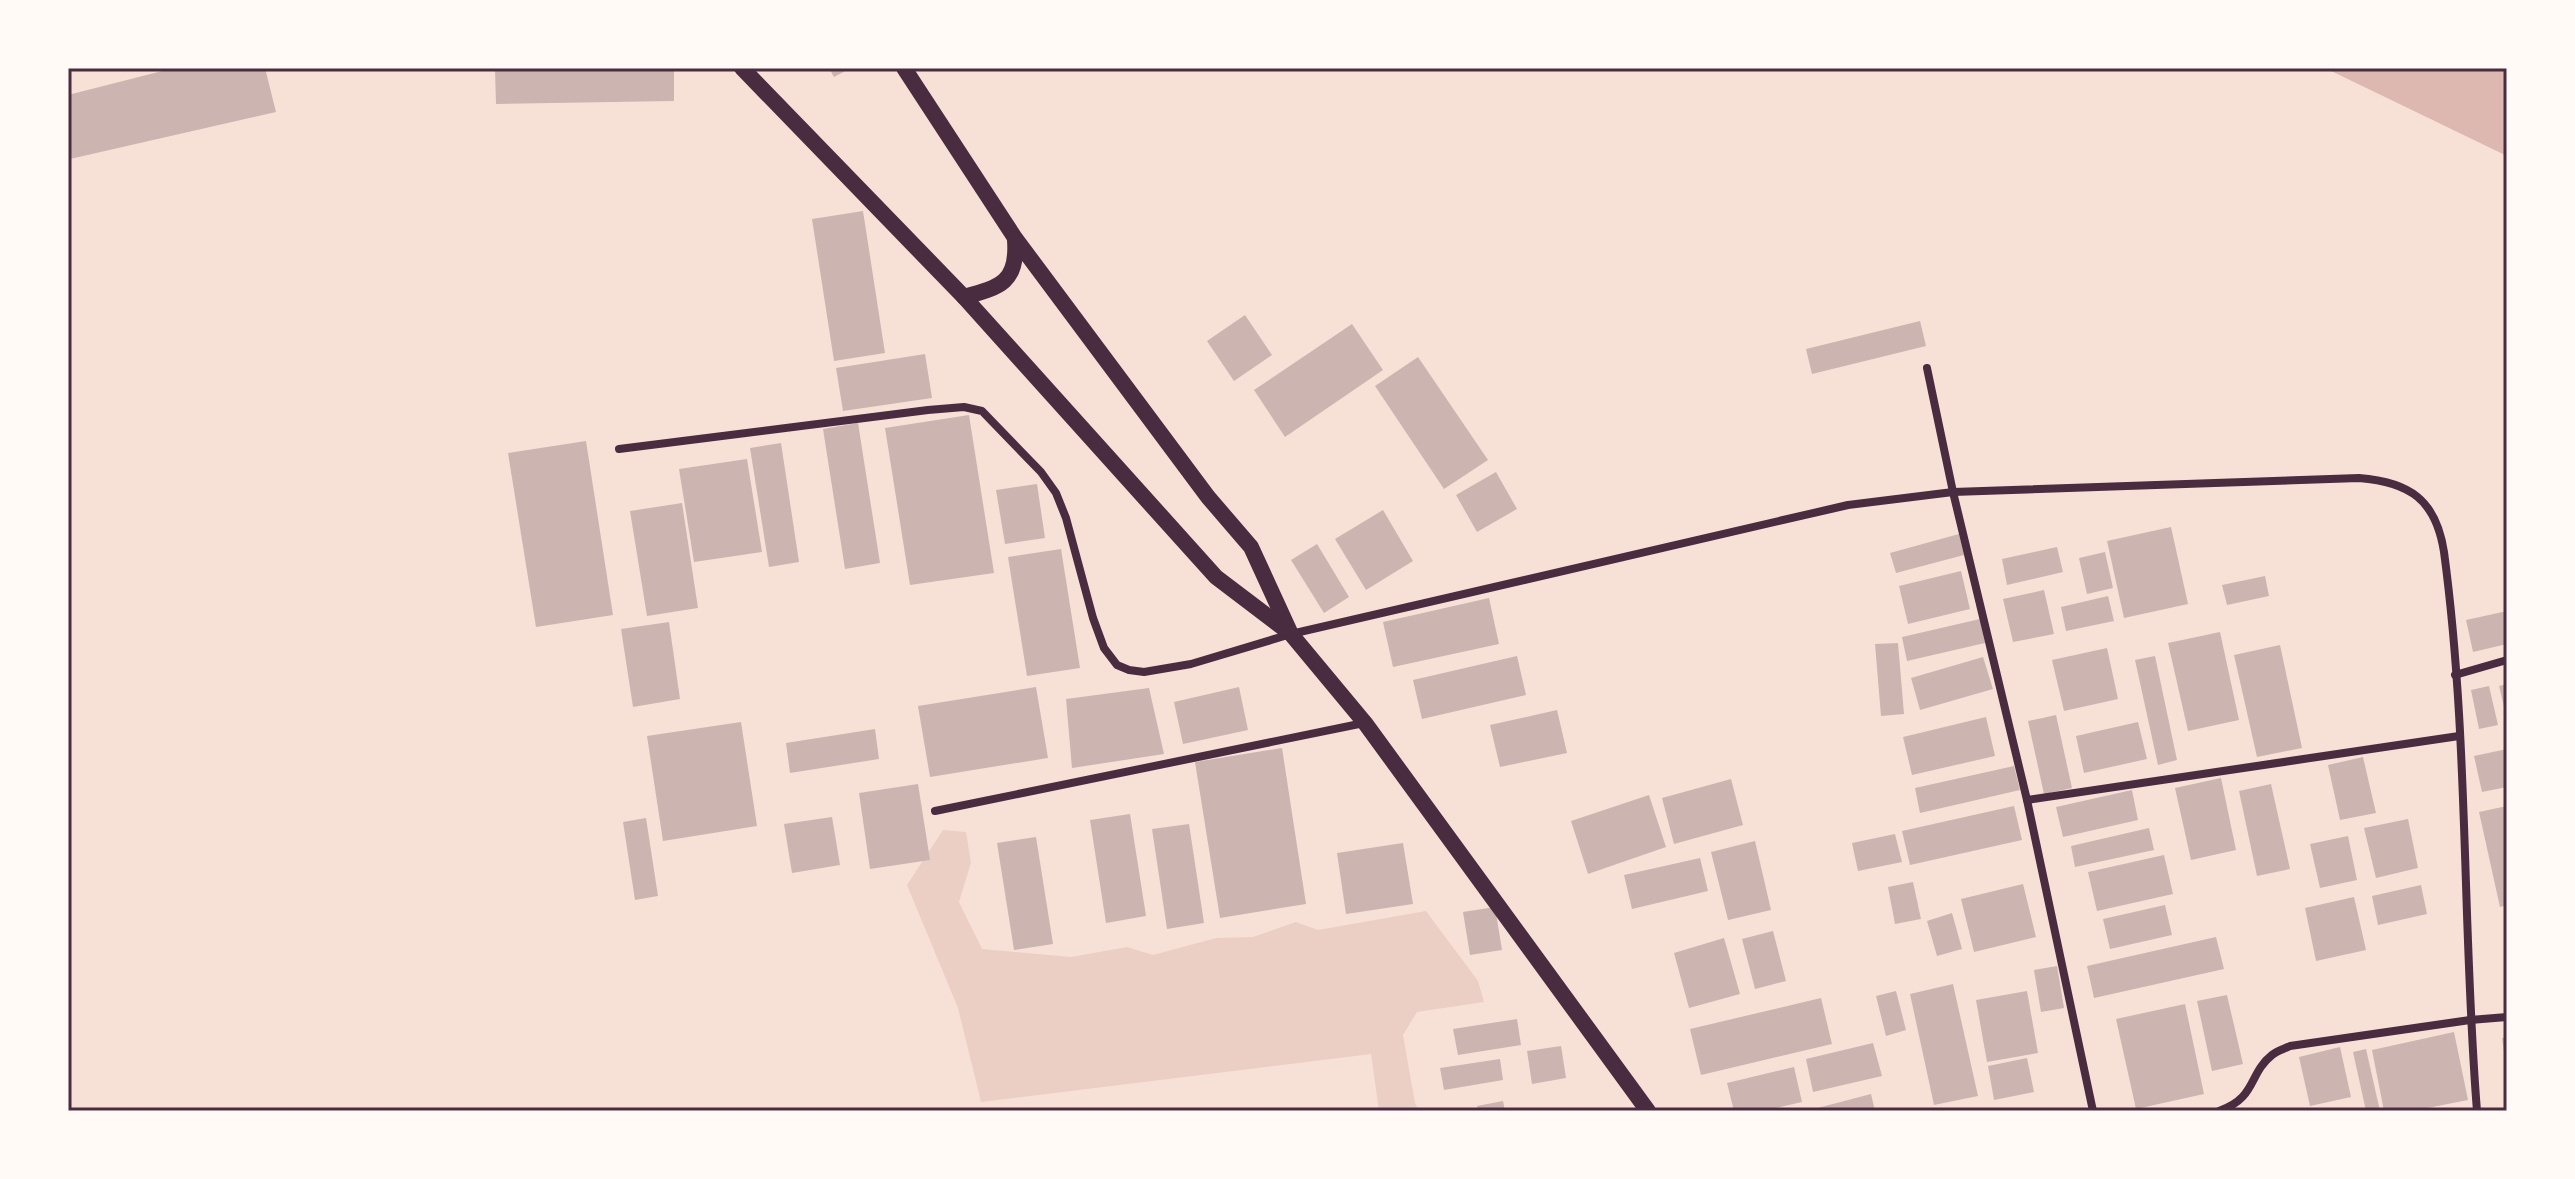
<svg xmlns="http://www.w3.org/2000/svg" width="2575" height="1179" viewBox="0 0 2575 1179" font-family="'Roboto Serif',serif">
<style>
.green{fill:#ebcfc5}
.water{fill:#dcb8b0}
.building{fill:#ccb4b1}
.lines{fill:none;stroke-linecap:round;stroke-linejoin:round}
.minor{stroke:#4a2c40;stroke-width:8}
.secondary{stroke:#4a2c40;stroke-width:16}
.neatline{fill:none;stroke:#4a2c40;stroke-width:3}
</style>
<rect width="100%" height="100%" fill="#f7e1d7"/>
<path class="green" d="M943,830L966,832L971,863L959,902L982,949L1071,957L1127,947L1153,955L1216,938L1253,937L1296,922L1318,930L1426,911L1478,981L1484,1002L1417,1012L1403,1035L1415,1103L1419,1111H1379L1371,1054L981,1102L958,1008L907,885Z"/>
<path class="water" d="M2325,68H2507V156Z"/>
<g class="building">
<path d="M174,68H265L276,112L70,159L68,154V95Z"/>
<path d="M495,68H674V101L496,104Z"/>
<path d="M829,68H851L834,77Z"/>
<path d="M863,211L885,353L834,361L812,219Z"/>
<path d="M1245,315L1272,355L1234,381L1207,341Z"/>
<path d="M1920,321L1926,346L1812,374L1806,349Z"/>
<path d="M1352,324L1383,370L1285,437L1254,390Z"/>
<path d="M925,354L932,398L843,411L836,368Z"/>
<path d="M1418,357L1488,460L1444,489L1375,386Z"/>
<path d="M969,415L994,573L910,585L885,428Z"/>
<path d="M858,423L880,563L845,569L823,429Z"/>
<path d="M586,441L613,615L536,627L508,453Z"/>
<path d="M781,443L799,562L769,567L750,448Z"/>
<path d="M747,459L762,552L694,562L679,469Z"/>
<path d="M1496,472L1517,509L1477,532L1456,495Z"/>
<path d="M1037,484L1045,538L1005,544L996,490Z"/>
<path d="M682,503L698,608L647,616L630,511Z"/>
<path d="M1383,510L1413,561L1366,590L1335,539Z"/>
<path d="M2171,527L2188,604L2124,618L2107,541Z"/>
<path d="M1959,534L1964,555L1896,573L1890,553Z"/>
<path d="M1317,544L1349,597L1324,613L1291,560Z"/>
<path d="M2057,547L2063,572L2007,585L2002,559Z"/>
<path d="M1061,549L1080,668L1027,676L1008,557Z"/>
<path d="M2105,552L2113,588L2087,594L2079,558Z"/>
<path d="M1961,571L1970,609L1908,624L1899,586Z"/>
<path d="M2265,576L2269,596L2227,605L2222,585Z"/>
<path d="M2044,590L2054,634L2013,642L2003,599Z"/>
<path d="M2108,596L2114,621L2066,631L2061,607Z"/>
<path d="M1489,598L1499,644L1393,667L1383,622Z"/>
<path d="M2507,611V644L2473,652L2466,620Z"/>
<path d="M1980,619L1985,643L1907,661L1902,637Z"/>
<path d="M669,622L680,699L633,707L621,629Z"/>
<path d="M2220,632L2239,720L2188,731L2168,643Z"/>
<path d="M1898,643L1904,714L1881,716L1875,644Z"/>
<path d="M2280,645L2302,748L2257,757L2234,655Z"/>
<path d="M2107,648L2118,699L2064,711L2052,660Z"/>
<path d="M1517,656L1526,695L1422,719L1413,680Z"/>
<path d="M2155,656L2177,760L2158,765L2135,660Z"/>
<path d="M1983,657L1993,689L1920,710L1911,678Z"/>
<path d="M2507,684V715H2506L2499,686Z"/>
<path d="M2489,686L2498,725L2479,729L2471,690Z"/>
<path d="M1036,687L1048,758L930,777L918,706Z"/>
<path d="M1239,687L1248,730L1183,744L1174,702Z"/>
<path d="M1149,688L1164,754L1072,768L1066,699Z"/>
<path d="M1557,710L1567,753L1500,767L1490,725Z"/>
<path d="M2056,715L2072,788L2044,794L2028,721Z"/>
<path d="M1986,717L1995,756L1912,775L1903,737Z"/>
<path d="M741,722L757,826L663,841L647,736Z"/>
<path d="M2138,722L2147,759L2084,773L2076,736Z"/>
<path d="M875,729L879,759L790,773L786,743Z"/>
<path d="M1282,748L1306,904L1220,918L1195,762Z"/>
<path d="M2507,749V787L2482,792L2474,756Z"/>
<path d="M2363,757L2376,813L2340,820L2328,765Z"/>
<path d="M2014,766L2020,790L1920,813L1915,788Z"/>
<path d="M2221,778L2236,850L2191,860L2175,788Z"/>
<path d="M1731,779L1743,825L1674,844L1662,798Z"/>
<path d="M918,784L930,860L870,869L859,793Z"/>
<path d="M2271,784L2290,869L2257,876L2239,791Z"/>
<path d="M2132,790L2138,820L2063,837L2056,807Z"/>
<path d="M1649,795L1666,847L1588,874L1571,821Z"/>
<path d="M2014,806L2022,840L1910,865L1902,831Z"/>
<path d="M2507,806V905L2500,907L2479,812Z"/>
<path d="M1130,814L1146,916L1106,923L1090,820Z"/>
<path d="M832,817L840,865L792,873L784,824Z"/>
<path d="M646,818L658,896L635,900L623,822Z"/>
<path d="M2408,819L2418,868L2376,878L2364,828Z"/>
<path d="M1189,824L1204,923L1167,929L1152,829Z"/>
<path d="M2149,828L2154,850L2075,867L2071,846Z"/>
<path d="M1895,834L1902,862L1858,871L1852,843Z"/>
<path d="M2348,836L2357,880L2320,888L2310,844Z"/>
<path d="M1036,837L1053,944L1014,950L997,843Z"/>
<path d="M1755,841L1771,910L1728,920L1711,852Z"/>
<path d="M1403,843L1413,904L1346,914L1337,853Z"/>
<path d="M2164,855L2173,894L2097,911L2088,872Z"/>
<path d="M1700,858L1708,891L1632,909L1624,875Z"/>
<path d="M1913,882L1921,919L1895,924L1888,887Z"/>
<path d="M2023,884L2036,937L1974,952L1961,899Z"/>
<path d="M2421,885L2427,914L2378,925L2372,896Z"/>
<path d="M2354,897L2366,950L2316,961L2305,908Z"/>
<path d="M2165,905L2172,935L2110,949L2103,919Z"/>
<path d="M1495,907L1502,950L1470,955L1463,912Z"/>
<path d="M1952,913L1962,949L1937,956L1927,921Z"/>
<path d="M1773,931L1786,981L1755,989L1742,939Z"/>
<path d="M2216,937L2224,969L2094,998L2087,966Z"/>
<path d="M1724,938L1740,994L1689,1008L1674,953Z"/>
<path d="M2057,966L2064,1008L2041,1012L2034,970Z"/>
<path d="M1953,984L1978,1096L1934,1105L1910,994Z"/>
<path d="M1896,991L1906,1030L1886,1036L1876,996Z"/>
<path d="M2027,991L2038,1053L1987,1062L1976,1000Z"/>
<path d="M2227,995L2243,1064L2212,1071L2197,1001Z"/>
<path d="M1821,998L1832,1044L1701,1075L1690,1029Z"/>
<path d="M2185,1004L2204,1094L2136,1109L2116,1019Z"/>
<path d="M1517,1019L1521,1045L1458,1055L1453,1029Z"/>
<path d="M2454,1032L2468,1100L2412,1111H2384L2372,1050Z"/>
<path d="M2507,1037V1058H2505L2502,1038Z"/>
<path d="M1873,1043L1882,1076L1813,1092L1806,1059Z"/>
<path d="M1561,1046L1566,1078L1532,1084L1527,1051Z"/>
<path d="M2340,1047L2351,1097L2310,1106L2299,1057Z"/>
<path d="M2366,1049L2380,1111H2366L2353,1052Z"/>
<path d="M2027,1058L2034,1092L1994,1100L1988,1066Z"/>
<path d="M1500,1059L1503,1080L1444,1090L1440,1068Z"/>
<path d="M1794,1067L1802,1102L1762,1111H1734L1727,1083Z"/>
<path d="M1871,1094L1875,1111H1810V1110Z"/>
<path d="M1503,1101L1505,1111H1478L1477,1106Z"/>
</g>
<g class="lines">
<g class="minor">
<path d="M1927,368L1953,492L2027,800L2093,1111"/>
<path d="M619,449L928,410L964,407L982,411L1041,472L1056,493L1066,518L1093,618L1104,648L1117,665L1129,670L1144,672L1191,664L1291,634L1848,505L1953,492L2359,478C2410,482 2436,500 2444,552C2469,737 2462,925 2477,1111"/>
<path d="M2455,675L2507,660"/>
<path d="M2027,800L2459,736"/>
<path d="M935,811L1364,723"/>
<path d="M2219,1111C2257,1098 2248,1074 2272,1055C2277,1051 2284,1049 2290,1046L2470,1020L2507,1017"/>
</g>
<g class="secondary">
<path d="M742,68L964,297L1216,577L1291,634L1365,723L1648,1111"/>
<path d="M904,68L1015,238L1208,497L1251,547L1290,632"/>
<path d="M964,297C1001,287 1018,282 1015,240"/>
</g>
</g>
<rect width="2575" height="1179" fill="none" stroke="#fffaf5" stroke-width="140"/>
<rect x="70" y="70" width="2435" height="1039" class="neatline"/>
</svg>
